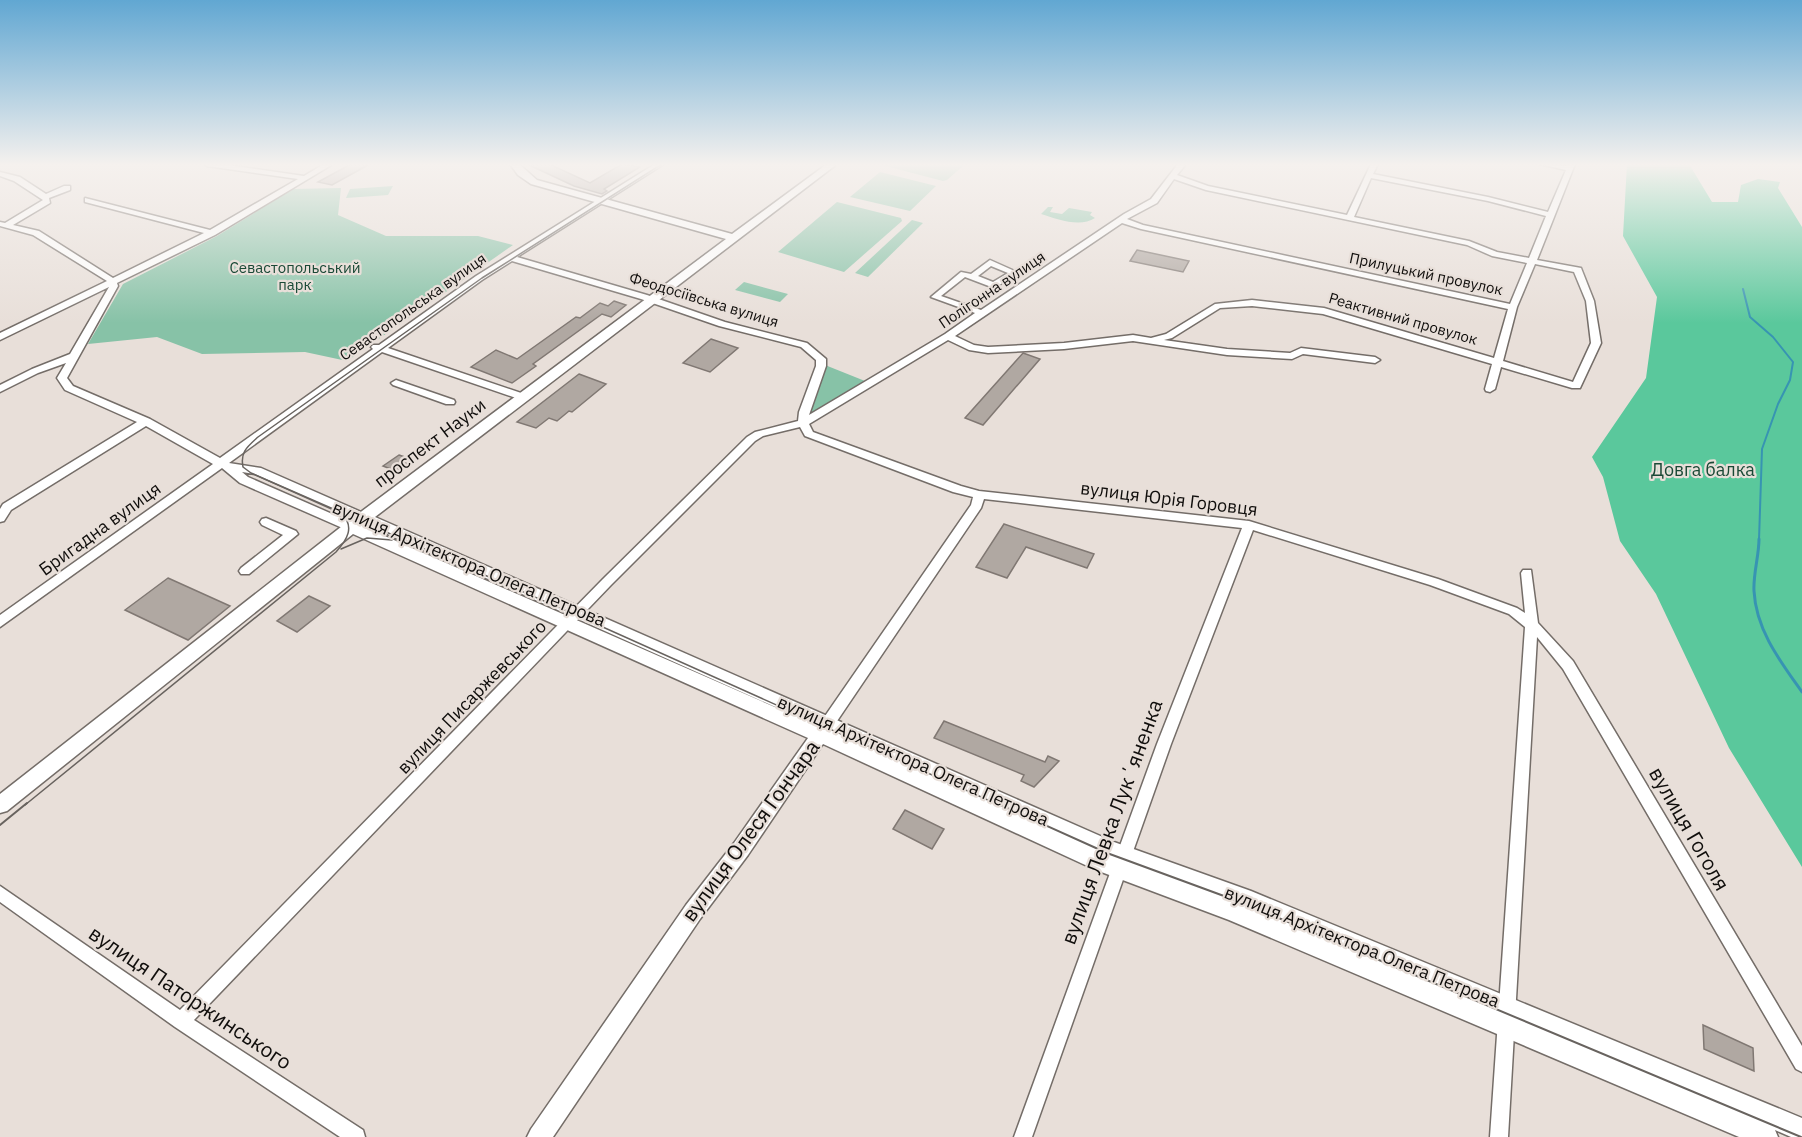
<svg xmlns="http://www.w3.org/2000/svg" width="1802" height="1137" viewBox="0 0 1802 1137" font-family="'IBM Plex Sans',sans-serif">
<style>
.green{fill:#87c2a7}
.forest{fill:#5ac89c}
.lines{fill:none;stroke-linecap:round;stroke-linejoin:round}
.stream-far1{stroke:#3794b2;stroke-width:2}
.stream{stroke:#3794b2;stroke-width:3}
.building{fill:#b0a8a2;stroke:#807873;stroke-width:1.5}
.minor-casing{stroke:#746d68;stroke-width:3}
.major-casing{stroke:#746d68;stroke-width:3}
.minor{fill:#fff;fill-rule:evenodd}
.major{fill:#fff;fill-rule:evenodd}
.tram-far1{stroke:#68635f;stroke-width:1.5}
.tram{stroke:#68635f;stroke-width:2}
.labels{text-anchor:middle;stroke-width:4.5;stroke-linejoin:round;paint-order:stroke}
.far-park-label{font-size:15px;fill:#1a4936;stroke:#e8dfd9}
.far-street-label{font-size:15px;fill:#100e0c;stroke:#e8dfd9}
.street-label{font-size:18px;fill:#100e0c;stroke:#e8dfd9}
.park-label{font-size:18px;fill:#1a4936;stroke:#e8dfd9}
.near-street-label{font-size:21px;fill:#100e0c;stroke:#e8dfd9}
</style>
<rect width="100%" height="100%" fill="#e8dfd9"/>
<g class="green">
<path d="M878,164H965L947,180L943,181Z"/>
<path d="M880,172L936,186L910,211L850,197Z"/>
<path d="M393,186L388,195L346,198L350,189Z"/>
<path d="M341,188L338,215L386,236H478L513,245L347,361L305,352L202,354L157,337L88,344L123,284L217,236L293,189Z"/>
<path d="M837,202L901,218L902,221L844,272L778,252Z"/>
<path d="M1048,207H1053L1050,212L1062,214L1069,208L1092,212L1090,215L1095,218C1080,228 1057,219 1041,214Z"/>
<path d="M912,220L923,223L868,277L855,273Z"/>
<path d="M744,282L788,294L780,302L735,290Z"/>
<path d="M825,365L865,381L809,416L808,413Z"/>
</g>
<path class="forest" d="M1627,164H1689L1712,202H1738L1741,185L1758,179L1780,182L1778,188L1802,227V867L1729,748L1656,594L1620,541L1603,477L1592,457L1646,378L1657,297L1623,236Z"/>
<g class="lines">
<path class="stream-far1" d="M1743,289L1750,317L1773,337L1793,362L1790,380L1778,404L1762,449L1759,540"/>
<path class="stream" d="M1759,539C1759,556 1753,574 1754,591C1756,630 1780,661 1802,692"/>
</g>
<g class="building">
<path d="M351,164H370L332,185L318,182Z"/>
<path d="M527,164H549L590,183L622,164L640,167L604,189L607,191L602,194L574,186Z"/>
<path d="M1137,250L1189,261L1183,272L1130,261Z"/>
<path d="M614,301L626,305L611,317L602,314L533,364L536,366L512,383L471,367L496,350L517,359L576,317L580,318L600,303L608,306Z"/>
<path d="M711,339L738,348L710,372L683,363Z"/>
<path d="M1023,353L1040,359L983,425L965,418Z"/>
<path d="M579,374L606,384L572,412L569,411L557,421L549,418L536,428L517,422Z"/>
<path d="M399,455L414,460L398,472L383,466Z"/>
<path d="M1004,524L1094,554L1087,568L1026,547L1007,578L976,567Z"/>
<path d="M168,578L230,606L188,640L125,610Z"/>
<path d="M309,596L330,606L297,632L277,621Z"/>
<path d="M944,721L1045,762L1048,756L1059,761L1034,787L1021,781L1024,775L934,738Z"/>
<path d="M905,810L944,829L932,849L893,829Z"/>
<path d="M1703,1025L1753,1048L1754,1071L1704,1049Z"/>
</g>
<g class="lines">
<g class="minor-casing">
<g id="minor">
<path d="M204,164H221L304,176L324,164H333L215,235L117,283L118,286L67,378L73,386L150,419L220,458L373,349L371,347L373,345H379L476,276L655,164H664L517,257L647,295L725,322L807,343L826,359V366L809,415L945,334L975,313L931,297L961,272L971,274L990,260L1019,273L994,288L965,277L941,296L981,310L1124,214L1151,199L1178,164H1186L1177,175L1208,186L1347,215L1371,164H1378L1373,174L1488,197L1548,212L1566,170L1539,164L1567,166L1569,164H1575L1537,260L1581,268L1594,301L1601,343L1580,388H1572L1501,367L1495,389L1490,392L1486,391L1485,389L1492,364L1323,314L1252,306L1220,308L1172,338L1164,340L1227,349L1290,353L1301,348L1375,357L1380,360L1375,363L1303,354L1292,359L1227,355L1133,341L1064,349L988,353L969,350L948,340L809,424L813,432L961,486L979,491L1249,521L1438,579L1517,608L1525,613L1521,573L1523,570H1531L1538,623L1573,661L1802,1046V1072L1796,1069L1563,669L1537,637L1508,1137H1490L1525,627L1509,614L1430,585L1253,530L1171,744L1032,1137H1014L1157,744L1242,528L984,499L981,508L833,727L828,729L823,727L821,723L823,719L971,505L973,497L953,492L805,436L800,427L763,436L755,441L611,585L194,1020L363,1130L365,1137H340L175,1027L0,902V886L180,1010L603,579L747,437L755,432L798,421L799,412L816,366V360L801,347L719,326L641,299L512,261L482,280L388,348L527,395V399H519L382,352L229,463L261,468L368,515L370,518L368,521H360L255,474L242,472L248,477L355,524L357,527L355,530H347L240,483L222,468L0,627V615L213,464L146,426L11,510L4,521L0,522V509L3,504L137,422L65,390L57,378L66,363L38,373L0,392V385L32,369L70,354L109,287L0,340V333L107,281L33,235L0,226V222L5,223L43,200L14,181L0,176V172L20,177L46,194L64,186H70V190L49,198L50,203L13,225L39,231L113,278L204,233L85,202V198L210,230L298,179L207,166ZM1371,178L1488,201L1546,216L1529,258L1497,252L1469,241L1354,217ZM1174,179L1206,190L1467,245L1492,256L1527,263L1510,304L1143,225L1127,219L1157,203ZM1122,223L1141,229L1508,309L1494,358L1324,308L1252,300L1215,304L1166,334L1151,338L1133,335L1064,343L988,347L974,345L955,336ZM1535,264L1574,272L1586,301L1591,343L1573,382L1503,361L1517,307ZM991,266L1008,273L993,282L978,276Z"/>
<path d="M396,380L454,400L455,402L454,404H446L393,385L391,383Z"/>
<path d="M266,518L296,531L298,534L249,574H241L239,571L241,568L283,535L262,525L260,522L262,519Z"/>
</g>
</g>
<g class="major-casing">
<path id="major" d="M510,164H519L537,180L732,234L827,164H837L375,517L1114,842L1251,891L1802,1118V1137H1791L1775,1130L1778,1137H1739L1229,920L1096,870L823,744L748,855L700,919L553,1137H527L531,1129L686,905L734,843L808,738L353,534L7,811L0,813V794L346,523L726,239L531,184L518,175ZM365,524L809,722L362,526Z"/>
</g>
<use href="#minor" class="minor"/>
<use href="#major" class="major"/>
<g class="tram-far1">
<path d="M662,164L482,278L258,437C247,447 240,452 243,467L251,473L576,615L999,805"/>
<path d="M341,549L367,538L392,540"/>
<path d="M25,805L336,552C347,540 355,527 342,514"/>
</g>
<g class="tram">
<path d="M996,803L1107,853L1243,903L1801,1137"/>
<path d="M0,825L27,803"/>
</g>
</g>
<linearGradient id="sky" x2="0" y2="1"><stop stop-color="#61a7d2"/><stop offset="0.51" stop-color="#f5f1ee"/><stop offset="1" stop-color="#f5f1ee" stop-opacity="0"/></linearGradient>
<rect width="1802" height="323" fill="url(#sky)"/>
<g class="labels">
<g class="far-park-label">
<text x="295" y="273">Севастопольський<tspan x="295" dy="17">парк</tspan></text>
</g>
<g class="far-street-label">
<text transform="translate(1426 274) rotate(12)" y="5">Прилуцький провулок</text>
<text transform="translate(992 290) rotate(-34)" y="5">Полігонна вулиця</text>
<text transform="translate(704 300) rotate(17)" y="5">Феодосіївська вулиця</text>
<text transform="translate(413 307) rotate(-35)" y="5">Севастопольська вулиця</text>
<text transform="translate(1403 319) rotate(16)" y="5">Реактивний провулок</text>
</g>
<g class="street-label">
<text transform="translate(430 443) rotate(-37)" y="6">проспект Науки</text>
<text transform="translate(1169 499) rotate(7)" y="6">вулиця Юрія Горовця</text>
<text transform="translate(100 529) rotate(-36)" y="6">Бригадна вулиця</text>
<text transform="translate(469 564) rotate(23)" y="6">вулиця Архітектора Олега Петрова</text>
<text transform="translate(472 697) rotate(-46)" y="6">вулиця Писаржевського</text>
<text transform="translate(913 761) rotate(24)" y="6">вулиця Архітектора Олега Петрова</text>
<text transform="translate(1362 947) rotate(22)" y="6">вулиця Архітектора Олега Петрова</text>
</g>
<g class="park-label">
<text x="1703" y="476">Довга балка</text>
</g>
<g class="near-street-label">
<text transform="translate(1112 822) rotate(-70)" y="7">вулиця Левка Лукʼяненка</text>
<text transform="translate(1689 829) rotate(60)" y="7">вулиця Гоголя</text>
<text transform="translate(751 831) rotate(-54)" y="7">вулиця Олеся Гончара</text>
<text transform="translate(190 998) rotate(34)" y="7">вулиця Паторжинського</text>
</g>
</g>
</svg>
